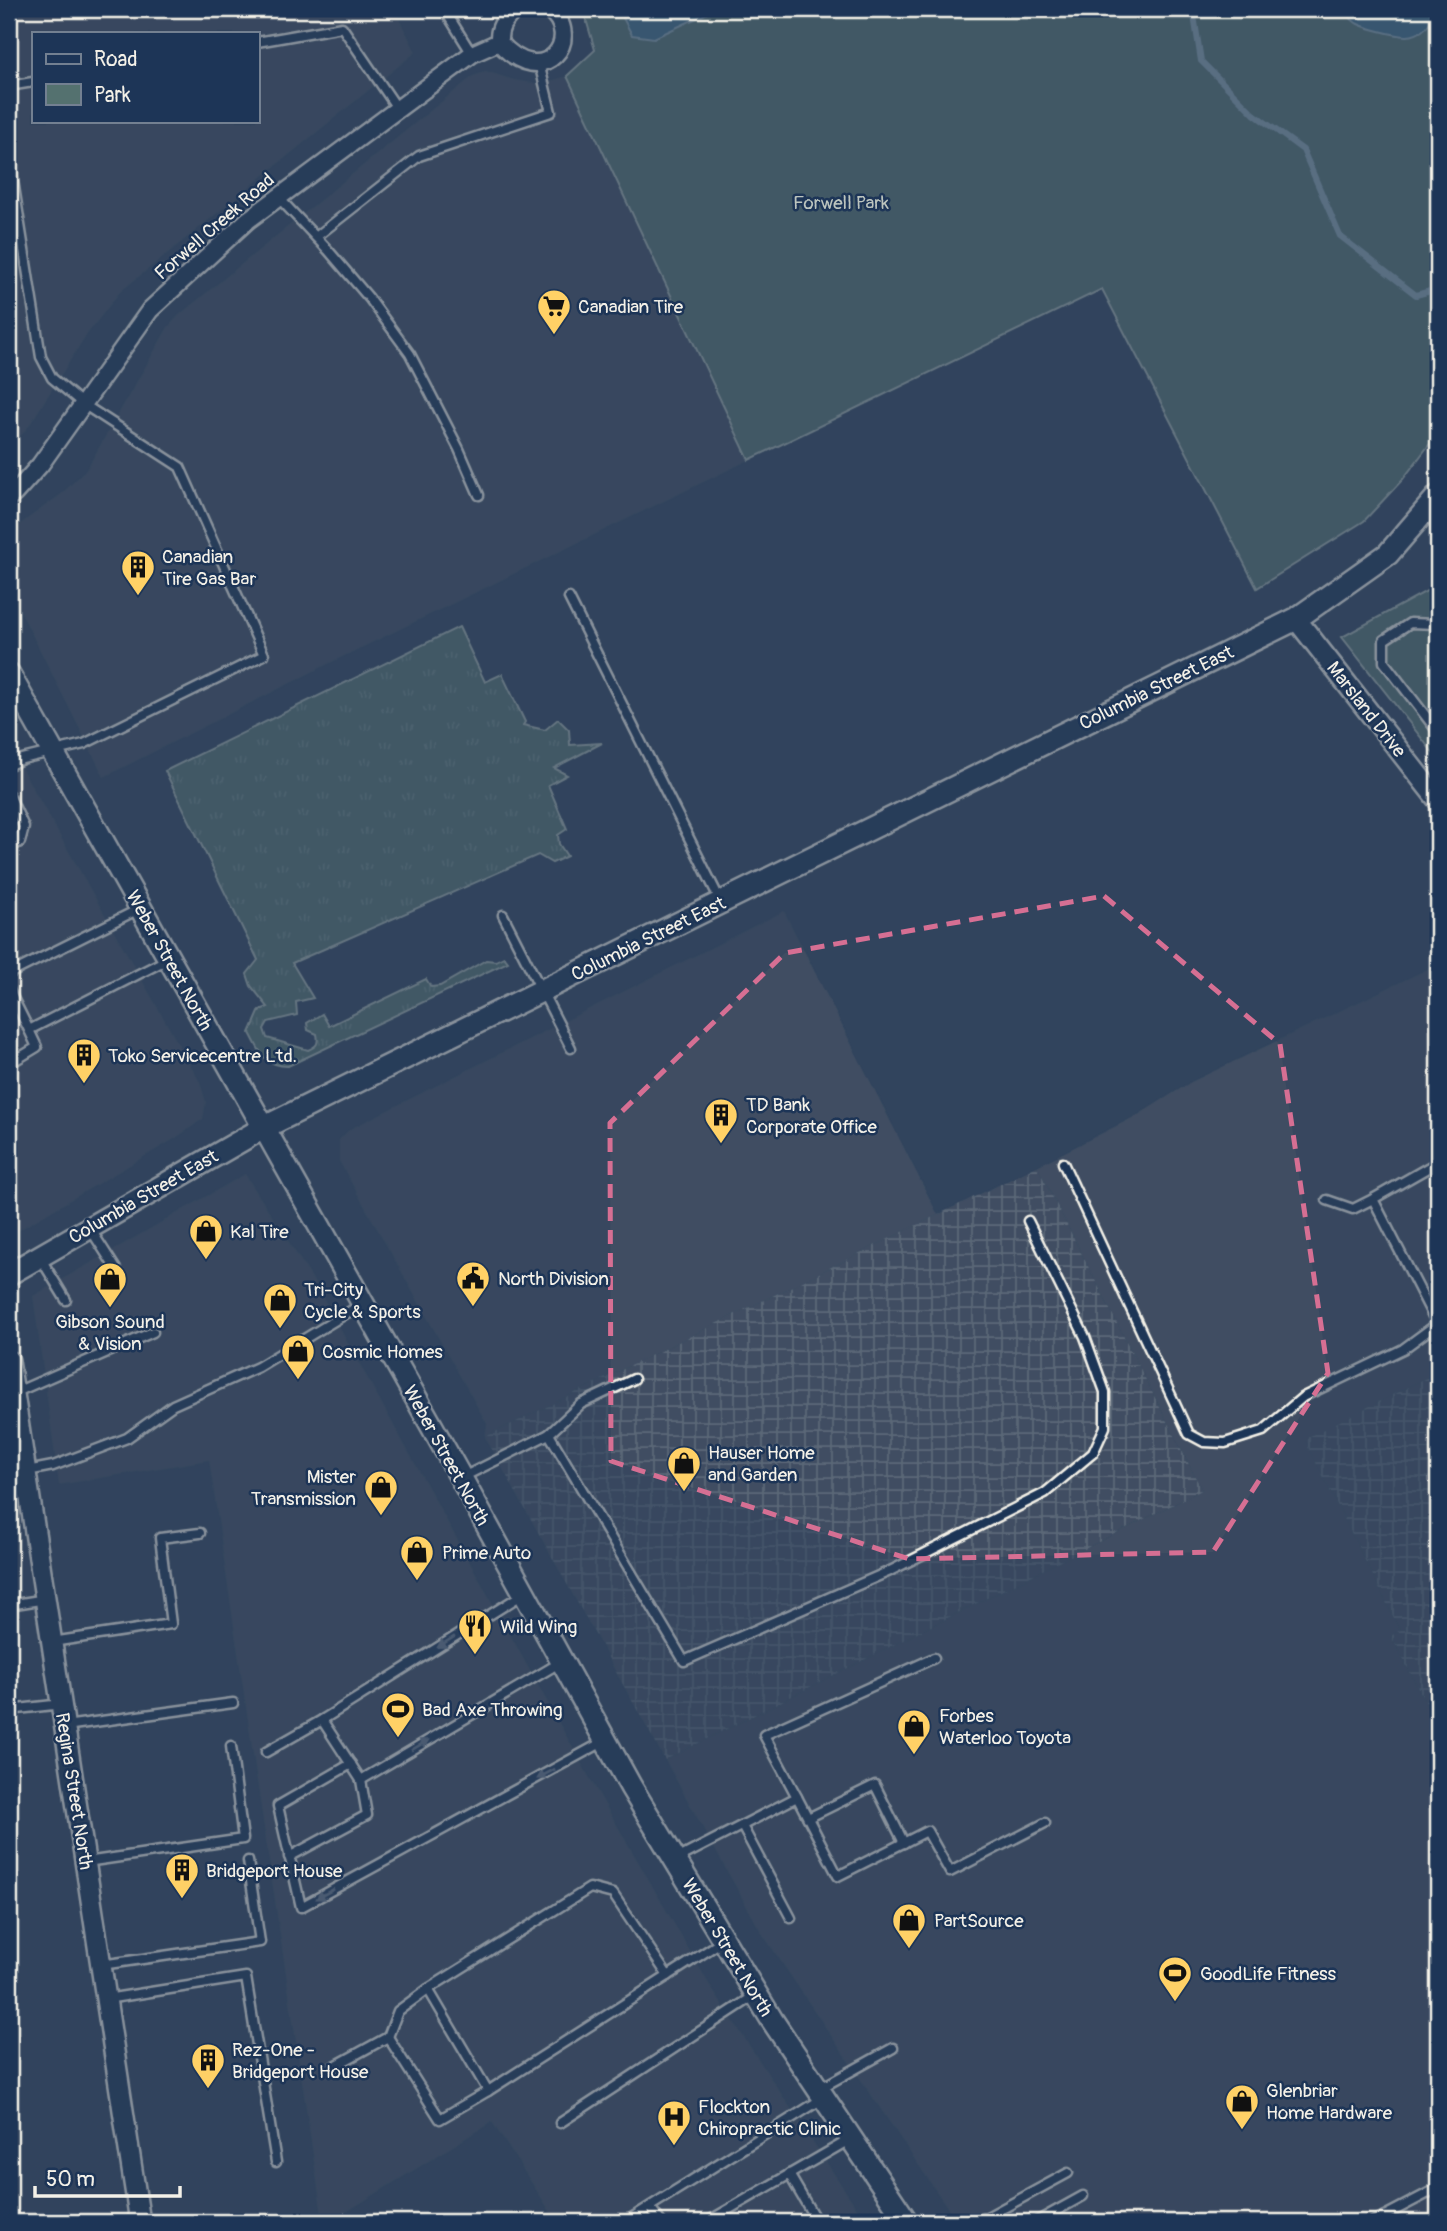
<svg xmlns="http://www.w3.org/2000/svg" width="1447" height="2231" viewBox="0 0 1447 2231" font-family="Pangolin,sans-serif">
<style>
.built{fill:#3f4e62;fill-rule:evenodd}
.industrial{fill:url(#industrial-grid)}
.grass{fill:url(#grass-tufts);stroke:#a4b1ac;stroke-width:2}
.park{fill:#54716f;stroke:#a4b1ac;stroke-width:2}
.water{fill:#416d87;stroke:#89a2ae;stroke-width:2}
.lines{fill:none;stroke-linecap:round;stroke-linejoin:round}
.stream{stroke:#89a2ae;stroke-width:6}
.service-casing{stroke:#f4f1e8;stroke-width:13}
.minor-casing{stroke:#f4f1e8;stroke-width:21}
.tertiary-casing{stroke:#f4f1e8;stroke-width:24}
.secondary-casing{stroke:#f4f1e8;stroke-width:26}
.service{stroke:#1d3557;stroke-width:8}
.minor{stroke:#1d3557;stroke-width:16}
.tertiary{stroke:#1d3557;stroke-width:19}
.secondary{stroke:#1d3557;stroke-width:21}
.oneway{fill:#68778a}
.marked{fill:none;stroke:#d66f93;stroke-width:5;stroke-dasharray:14 9;stroke-linejoin:round}
.labels{text-anchor:middle;stroke-width:5;stroke-linejoin:round;paint-order:stroke}
.park-label{font-size:19px;fill:#bcc4be;stroke:#1d3557}
.street-label{font-size:19px;fill:#f4f1e8;stroke:#1d3557}
.poi-label{font-size:19px;fill:#f4f1e8;stroke:#1d3557;text-anchor:start}
</style>
<defs>
<pattern id="industrial-grid" width="8" height="8" patternUnits="userSpaceOnUse" patternTransform="scale(1.75)"><rect width="8" height="8" fill="#3f4e62"/><path d="M0 4h8M4 0v8" fill="none" stroke="#5b6878"/></pattern>
<pattern id="grass-tufts" width="24" height="20" patternUnits="userSpaceOnUse" patternTransform="scale(1.75)"><rect width="24" height="20" fill="#54716f"/><path d="M3 7l-1-3M5 7V3M7 7l1-3M15 17l-1-3M17 17v-4M19 17l1-3" fill="none" stroke="#6d8684"/></pattern>
</defs>
<rect width="100%" height="100%" fill="#31445d"/>
<filter id="ink" filterUnits="userSpaceOnUse"><feTurbulence type="fractalNoise" baseFrequency=".0143" numOctaves="2"/><feDisplacementMap in="SourceGraphic" scale="14" xChannelSelector="R" yChannelSelector="G"/><feConvolveMatrix kernelMatrix="1 2 1 2 8 2 1 2 1" color-interpolation-filters="sRGB"/></filter>
<g filter="url(#ink)">
<g class="built">
<path d="M9,9H394L416,52L120,292L85,337L29,426L9,450ZM33,33H257V121H33Z"/>
<path d="M486,71L514,80L540,84L567,76L749,460L334,661L104,777L9,589V532L60,495L86,470L168,327L179,315L473,76Z"/>
<path d="M9,746L200,1082L206,1102L203,1119L176,1138L9,1236Z"/>
<path d="M784,911L938,1215L485,1437L487,1424L339,1161V1140L350,1129Z"/>
<path d="M1438,964V1372L1305,1440L1400,1630L1391,1636L1438,1726V2222H957L761,1932L665,1760L1202,1490L1037,1166L1138,1115L1191,1082Z"/>
<path d="M245,1174L312,1278L588,1775L712,1989L866,2222H557L492,2122L330,2222H323L209,1460L59,1485L33,1296Z"/>
</g>
<g class="industrial">
<path d="M1037,1166L1202,1490L665,1760L485,1437Z"/>
<path d="M1438,1372V1726L1391,1636L1400,1630L1304,1439Z"/>
</g>
<path class="grass" d="M459,627L485,682L502,674L525,722L523,725L545,730L558,719L569,730L570,745L602,743L554,768L567,775L548,785L567,829L558,835L559,844L567,856L552,863L538,855L292,963L313,998L296,1002L297,1015L268,1022L264,1029L267,1038L308,1050C317,1046 319,1044 317,1034L308,1030L307,1023L322,1014L329,1026L426,979L431,987L440,986L486,960L496,961L504,957L508,962L288,1066C263,1065 261,1053 250,1033L260,1010L268,1007L251,986L247,974L258,960L165,771Z"/>
<g class="park">
<path d="M583,9H1438V433L1403,479L1364,521L1257,588L1102,289L749,460L567,76L595,50Z"/>
<path d="M1438,582V759L1342,637L1436,586Z"/>
</g>
<g class="water">
<path d="M634,9H738L737,14L714,10L654,38L632,35L623,18Z"/>
<path d="M1342,9H1427C1440,21 1419,37 1406,36C1395,35 1368,29 1358,24C1352,21 1347,14 1342,9Z"/>
</g>
<g class="lines">
<path class="stream" d="M1193,9L1201,61L1254,114L1303,150L1340,236L1416,295L1438,289"/>
<g class="service-casing">
<g id="service">
<path d="M444,9L472,54"/>
<path d="M257,42L342,27L397,108"/>
<path d="M9,86L33,82"/>
<path d="M9,155L41,357L52,378L83,404L180,467L264,655L84,744L22,759L9,765"/>
<path d="M279,198L328,250L369,298L410,354L459,449L479,495"/>
<path d="M316,237L419,156L551,112L539,63"/>
<path d="M569,598L721,902"/>
<path d="M1438,627L1436,624L1410,623L1384,640V662L1438,732"/>
<path d="M9,795L24,827L20,842L9,848"/>
<path d="M503,915L571,1048"/>
<path d="M9,974L141,908"/>
<path d="M9,990L29,1030L166,960"/>
<path d="M9,1064L37,1047L29,1030"/>
<path d="M1063,1163L1189,1434L1204,1442L1225,1443L1263,1431L1303,1397L1403,1349L1437,1324L1373,1199L1438,1162"/>
<path d="M1327,1200L1353,1209L1373,1199"/>
<path d="M91,1230L116,1269"/>
<path d="M41,1259L66,1300"/>
<path d="M14,1393L153,1332"/>
<path d="M549,1434L581,1404L634,1379"/>
<path d="M27,1471L53,1466L127,1438L173,1405L258,1367L362,1304"/>
<path d="M461,1478L549,1434L684,1661L890,1571L1045,1493L1093,1453L1105,1427V1392L1085,1337L1028,1221"/>
<path d="M9,1605L46,1599"/>
<path d="M52,1642L171,1624L160,1538L200,1533"/>
<path d="M9,1710L62,1704"/>
<path d="M65,1726L233,1703"/>
<path d="M266,1752L322,1720L523,1594"/>
<path d="M351,1764L278,1806L301,1907L603,1742"/>
<path d="M361,1780L561,1662"/>
<path d="M797,1797L764,1735L934,1658"/>
<path d="M808,1818L875,1785L904,1843"/>
<path d="M742,1826L791,1918"/>
<path d="M289,1857L367,1815L361,1780L322,1720"/>
<path d="M675,1860L797,1797L838,1876L927,1831L950,1872L1045,1823"/>
<path d="M86,1862L243,1839L231,1746"/>
<path d="M101,1965L260,1942L248,1861"/>
<path d="M428,1989L488,2091"/>
<path d="M106,1999L246,1977L276,2162"/>
<path d="M388,2037L398,2011L428,1989L590,1888L613,1894L668,1976"/>
<path d="M333,2067L388,2037L440,2119L488,2091L721,1942"/>
<path d="M819,2089L893,2048"/>
<path d="M560,2123L754,1996"/>
<path d="M789,2174L817,2222"/>
<path d="M650,2207L661,2222"/>
<path d="M625,2222L822,2099"/>
<path d="M707,2222L849,2140"/>
<path d="M978,2222L1068,2173"/>
<path d="M1036,2222L1083,2196"/>
<path d="M1373,2222L1438,2188"/>
</g>
</g>
<g class="minor-casing">
<g id="minor">
<path d="M515,9C505,20 498,26 499,42C544,94 586,36 548,9"/>
<path d="M9,497L14,494L40,465L150,310L248,220L472,54L499,42"/>
</g>
</g>
<g class="tertiary-casing">
<g id="tertiary">
<path d="M1296,619L1438,800"/>
<path d="M9,1361L140,2222"/>
</g>
</g>
<g class="secondary-casing">
<g id="secondary">
<path d="M9,674L461,1478L631,1787L772,2020L907,2222"/>
<path d="M9,1274L263,1128L1296,619L1388,554L1438,496"/>
</g>
</g>
<use href="#service" class="service"/>
<use href="#minor" class="minor"/>
<use href="#tertiary" class="tertiary"/>
<use href="#secondary" class="secondary"/>
</g>
<defs><path id="oneway-solid" d="M-6-.8H1V-3.2L6.5 0L1 3.2V.8H-6Z" transform="scale(1.75)"/></defs>
<g class="oneway">
<use href="#oneway-solid" transform="translate(446 1642) rotate(148)"/>
<use href="#oneway-solid" transform="translate(420 1745) rotate(-31)"/>
<use href="#oneway-solid" transform="translate(546 1774) rotate(151)"/>
<use href="#oneway-solid" transform="translate(325 1894) rotate(151)"/>
</g>
</g>
<path d="M0 0H1447V2231H0ZM1104,896L1280,1044L1328,1373L1213,1552L909,1559L611,1461L610,1123L785,953Z" fill="#31445d" fill-opacity=".55" fill-rule="evenodd"/>
<path class="marked" d="M1104,896L1280,1044L1328,1373L1213,1552L909,1559L611,1461L610,1123L785,953Z"/>
<defs>
<g id="supermarket-pin" transform="scale(1.75)"><path d="M0 17L-7.5 6A9.5 9.5 0 1 1 7.5 6Z" fill="#ffd166" stroke="#1d3557"/><path d="M-6-5.5h2.5l.6 2H6L4.5 2H-2.5L-4.4-4H-6ZM-1.5 3.2a1.3 1.3 0 1 0 .1 0ZM3 3.2a1.3 1.3 0 1 0 .1 0Z" fill="#111"/></g>
<g id="building-pin" transform="scale(1.75)"><path d="M0 17L-7.5 6A9.5 9.5 0 1 1 7.5 6Z" fill="#ffd166" stroke="#1d3557"/><path d="M-4-6H4V6H1V3H-1V6H-4ZM-2.5-4.3h1.7v1.8h-1.7ZM.8-4.3h1.7v1.8H.8ZM-2.5-1h1.7V.8h-1.7ZM.8-1h1.7V.8H.8Z" fill="#111"/></g>
<g id="shop-pin" transform="scale(1.75)"><path d="M0 17L-7.5 6A9.5 9.5 0 1 1 7.5 6Z" fill="#ffd166" stroke="#1d3557"/><path d="M-5-2.5h2.3a2.7 3.5 0 0 1 5.4 0H5L5.5 6h-11ZM-1.5-2.5h3a1.5 2.3 0 0 0-3 0Z" fill="#111"/></g>
<g id="civic-pin" transform="scale(1.75)"><path d="M0 17L-7.5 6A9.5 9.5 0 1 1 7.5 6Z" fill="#ffd166" stroke="#1d3557"/><path d="M-.6-6.5H3V-4.5H.6V-3L4-1V1h2V6H-6V1h2V-1L-.6-3ZM-1.2 2.5V6h2.4V2.5Z" fill="#111"/></g>
<g id="restaurant-pin" transform="scale(1.75)"><path d="M0 17L-7.5 6A9.5 9.5 0 1 1 7.5 6Z" fill="#ffd166" stroke="#1d3557"/><path d="M-5-6h1v4h1v-4h1v4h1v-4h1v5L-1.5 .5V6h-2V.5L-5-1ZM5-6V6H3V1.5H1.5Q1.5-4 5-6Z" fill="#111"/></g>
<g id="stadium-pin" transform="scale(1.75)"><path d="M0 17L-7.5 6A9.5 9.5 0 1 1 7.5 6Z" fill="#ffd166" stroke="#1d3557"/><path d="M0-5a6.5 5 0 1 0 0 10a6.5 5 0 1 0 0-10ZM-3.5-1.8h7v3.6h-7Z" fill="#111"/></g>
<g id="hospital-pin" transform="scale(1.75)"><path d="M0 17L-7.5 6A9.5 9.5 0 1 1 7.5 6Z" fill="#ffd166" stroke="#1d3557"/><path d="M-5-5h3v3.5h4V-5h3V5h-3V1.5h-4V5h-3Z" fill="#111"/></g>
</defs>
<g fill-rule="evenodd">
<use href="#supermarket-pin" x="554" y="306"/>
<use href="#building-pin" x="138" y="567"/>
<use href="#building-pin" x="84" y="1055"/>
<use href="#building-pin" x="721" y="1115"/>
<use href="#shop-pin" x="206" y="1231"/>
<use href="#civic-pin" x="473" y="1278"/>
<use href="#shop-pin" x="110" y="1279"/>
<use href="#shop-pin" x="280" y="1300"/>
<use href="#shop-pin" x="298" y="1351"/>
<use href="#shop-pin" x="684" y="1463"/>
<use href="#shop-pin" x="381" y="1487"/>
<use href="#shop-pin" x="417" y="1552"/>
<use href="#restaurant-pin" x="475" y="1626"/>
<use href="#stadium-pin" x="398" y="1709"/>
<use href="#shop-pin" x="914" y="1726"/>
<use href="#building-pin" x="182" y="1870"/>
<use href="#shop-pin" x="909" y="1920"/>
<use href="#stadium-pin" x="1175" y="1973"/>
<use href="#building-pin" x="208" y="2060"/>
<use href="#shop-pin" x="1242" y="2101"/>
<use href="#hospital-pin" x="674" y="2117"/>
</g>
<g class="labels">
<g class="park-label">
<text x="841" y="209">Forwell Park</text>
</g>
<g class="street-label">
<text transform="translate(214 226) rotate(-41)" y="7">Forwell Creek Road</text>
<text transform="translate(1156 687) rotate(-26)" y="7">Columbia Street East</text>
<text transform="translate(1367 709) rotate(52)" y="7">Marsland Drive</text>
<text transform="translate(648 938) rotate(-26)" y="7">Columbia Street East</text>
<text transform="translate(170 960) rotate(61)" y="7">Weber Street North</text>
<text transform="translate(143 1196) rotate(-30)" y="7">Columbia Street East</text>
<text transform="translate(447 1455) rotate(61)" y="7">Weber Street North</text>
<text transform="translate(75 1791) rotate(81)" y="7">Regina Street North</text>
<text transform="translate(728 1947) rotate(59)" y="7">Weber Street North</text>
</g>
<g class="poi-label">
<text x="578" y="313">Canadian Tire</text>
<text x="162" y="563">Canadian<tspan x="162" dy="22">Tire Gas Bar</tspan></text>
<text x="108" y="1062">Toko Servicecentre Ltd.</text>
<text x="746" y="1111">TD Bank<tspan x="746" dy="22">Corporate Office</tspan></text>
<text x="230" y="1238">Kal Tire</text>
<text x="498" y="1285">North Division</text>
<text x="304" y="1296">Tri-City<tspan x="304" dy="22">Cycle &amp; Sports</tspan></text>
<text x="110" y="1328" text-anchor="middle">Gibson Sound<tspan x="110" dy="22">&amp; Vision</tspan></text>
<text x="322" y="1358">Cosmic Homes</text>
<text x="708" y="1459">Hauser Home<tspan x="708" dy="22">and Garden</tspan></text>
<text x="356" y="1483" text-anchor="end">Mister<tspan x="356" dy="22">Transmission</tspan></text>
<text x="442" y="1559">Prime Auto</text>
<text x="500" y="1633">Wild Wing</text>
<text x="422" y="1716">Bad Axe Throwing</text>
<text x="939" y="1722">Forbes<tspan x="939" dy="22">Waterloo Toyota</tspan></text>
<text x="206" y="1877">Bridgeport House</text>
<text x="934" y="1927">PartSource</text>
<text x="1200" y="1980">GoodLife Fitness</text>
<text x="232" y="2056">Rez-One -<tspan x="232" dy="22">Bridgeport House</tspan></text>
<text x="1266" y="2097">Glenbriar<tspan x="1266" dy="22">Home Hardware</tspan></text>
<text x="698" y="2113">Flockton<tspan x="698" dy="22">Chiropractic Clinic</tspan></text>
</g>
</g>
<rect width="1447" height="2231" fill="none" stroke="#1d3557" stroke-width="35"/>
<rect x="18" y="18" width="1412" height="2196" fill="none" stroke="#f4f1e8" stroke-width="2.5" filter="url(#ink)"/>
<rect x="32" y="32" width="228" height="91" fill="#1d3557" stroke="#738091" stroke-width="2"/>
<rect x="46" y="54" width="35" height="10" fill="#1d3557" stroke="#738091" stroke-width="2"/>
<text x="94" y="66" font-size="21" fill="#f4f1e8">Road</text>
<rect x="46" y="84" width="35" height="21" fill="#54716f" stroke="#738091" stroke-width="2"/>
<text x="94" y="102" font-size="21" fill="#f4f1e8">Park</text>
<path d="M35 2186v10h145v-10" fill="none" stroke="#f4f1e8" stroke-width="3.5"/>
<text x="46" y="2186" font-size="21" fill="#f4f1e8" stroke="#1d3557" stroke-width="5" paint-order="stroke">50 m</text>
</svg>
